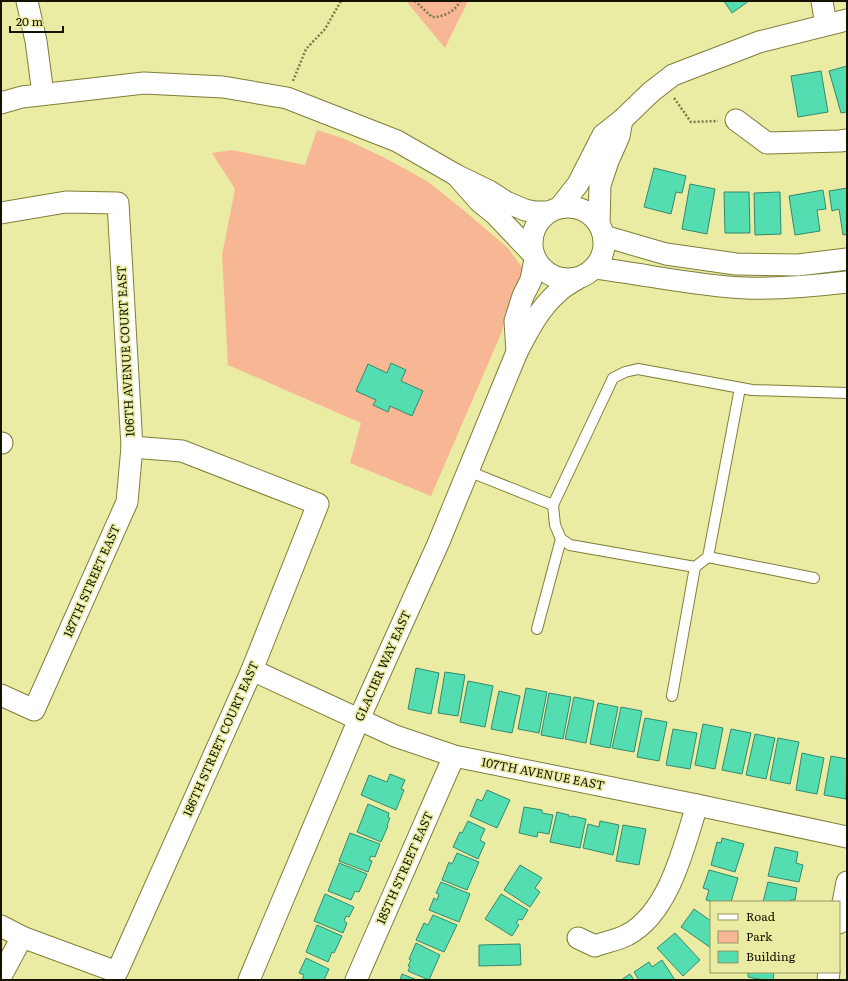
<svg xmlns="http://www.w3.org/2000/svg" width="848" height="981" viewBox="0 0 848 981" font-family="Literata,serif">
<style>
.green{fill:#f7b795}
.building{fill:#55ddb2;stroke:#34896d}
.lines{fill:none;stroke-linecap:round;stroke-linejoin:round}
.lane-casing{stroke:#7f7e39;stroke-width:12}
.street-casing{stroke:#7f7e39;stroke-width:23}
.path{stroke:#7a7a4e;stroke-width:2.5;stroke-dasharray:2 2;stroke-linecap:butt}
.lane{stroke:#fff;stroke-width:10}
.street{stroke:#fff;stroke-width:21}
.labels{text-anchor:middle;stroke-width:3.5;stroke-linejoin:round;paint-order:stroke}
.street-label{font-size:12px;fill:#131300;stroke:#ebeca4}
</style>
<rect width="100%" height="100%" fill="#ebeca4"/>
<g class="green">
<path d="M406,1H468L445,48Z"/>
<path d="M317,130L345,139L385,158L427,181L461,208L508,248L524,270L507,314L501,334L431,496L350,463L361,423L228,365L222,255L235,189L212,153L232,150L305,165Z"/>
</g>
<g class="building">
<path d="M724,1H749L732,13Z"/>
<path d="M847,66V112L841,113L829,71Z"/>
<path d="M821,71L828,112L798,117L791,76Z"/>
<path d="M654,168L686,176L682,193L676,192L671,214L644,207Z"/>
<path d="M690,184L715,189L707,234L682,229Z"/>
<path d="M847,188V234L843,235L839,209L832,211L829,191Z"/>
<path d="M823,190L826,209L817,210L820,231L795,235L789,196Z"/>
<path d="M724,192H749L750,233H725Z"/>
<path d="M780,192L781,234L755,235L754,193Z"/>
<path d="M391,363L406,370L401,381L423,391L412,416L390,406L388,412L373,405L376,400L356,391L368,364L387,373Z"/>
<path d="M416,668L439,673L431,714L408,709Z"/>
<path d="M445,672L465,675L458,716L438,713Z"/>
<path d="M468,681L493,686L485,727L460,722Z"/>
<path d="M526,688L547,692L539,733L518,729Z"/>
<path d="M499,691L520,696L512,733L491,729Z"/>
<path d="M549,693L571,697L563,739L541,735Z"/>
<path d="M574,697L594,701L586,743L565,739Z"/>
<path d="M598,703L618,707L610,748L590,744Z"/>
<path d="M621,707L642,711L634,752L612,748Z"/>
<path d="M645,718L667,722L659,761L637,757Z"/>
<path d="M703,724L723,728L715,769L695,765Z"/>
<path d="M673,729L697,733L690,769L666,765Z"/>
<path d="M731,729L751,733L742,774L722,770Z"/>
<path d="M755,734L775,738L766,779L746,775Z"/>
<path d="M778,738L799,742L790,784L770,780Z"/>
<path d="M802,753L824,758L817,794L796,790Z"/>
<path d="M831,756L847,759L846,799L824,795Z"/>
<path d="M390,774L405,780L401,789L404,790L396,810L361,795L369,775L387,782Z"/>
<path d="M487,790L510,800L497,828L470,816L477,799L482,801Z"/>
<path d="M368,804L389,813L388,817L390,818L387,825L388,826L381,842L357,832Z"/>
<path d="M524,807L542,810V813L553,815L549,834L538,832L537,837L519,833Z"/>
<path d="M557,812L569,815V817H571L572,816L586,819L580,848L550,842Z"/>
<path d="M468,821L485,829L480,840L485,843L478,859L453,847L460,832L462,833Z"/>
<path d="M600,821L619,825L613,855L583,848L588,824L599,827Z"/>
<path d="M623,825L646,829L639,865L616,861Z"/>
<path d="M350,833L380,844L375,857L371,856L369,860L372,861L368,872L339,861Z"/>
<path d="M722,838L744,844L735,872L711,865L717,842L721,843Z"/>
<path d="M775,847L798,852L796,863L803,865L799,882L768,876Z"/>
<path d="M457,853L479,862L467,890L442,880L449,862L452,864Z"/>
<path d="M339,863L367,874L359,892L355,891L351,900L328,891Z"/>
<path d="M520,865L542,878L535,888L540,892L530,907L504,890Z"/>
<path d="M709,870L738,878L731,902H713L706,900L709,890L703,888Z"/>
<path d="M441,882L470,894L459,922L429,910L434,898L437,900L439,894L436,893Z"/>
<path d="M768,882L797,888L795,900H791V902H763Z"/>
<path d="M325,894L354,907L349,917L346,916L344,921L347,923L343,933L314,921Z"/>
<path d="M501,894L528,910L522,920L519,919L516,923L519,925L512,936L485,919Z"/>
<path d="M694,909L711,921V948L681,927Z"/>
<path d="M433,915L457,925L444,952L416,940L424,923L428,925Z"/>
<path d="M317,925L342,936L334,953L332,952L328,962L306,952Z"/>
<path d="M675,933L700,960L683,976L657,948Z"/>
<path d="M416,943L440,955L429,980L408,971L410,967L408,966L411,960L409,959Z"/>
<path d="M520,944L521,965L479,966V945Z"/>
<path d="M306,958L329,969L324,980H302L304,975L299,973Z"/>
<path d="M662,960L675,980H639L634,972L649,962L652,967Z"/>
<path d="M748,972H774L773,980H764L748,977Z"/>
<path d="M402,974L417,980H400Z"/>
<path d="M630,974L634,980H621Z"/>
</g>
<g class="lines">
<g class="lane-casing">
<g id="lane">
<path d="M468,471L553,505"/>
<path d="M708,557L814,578"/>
<path d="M695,567L570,545L561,539L555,525L553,505L613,378L625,372L638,369L752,390L847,393"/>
<path d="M537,629L561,539"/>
<path d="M672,696L695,567L708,557L740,388"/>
</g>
</g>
<g class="street-casing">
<g id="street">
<path d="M27,1L36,41L43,94"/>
<path d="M822,1L826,25"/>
<path d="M1,103L22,97L144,83L223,87L287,98L397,141L456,175"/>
<path d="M622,120L651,92L673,75L759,42L847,20"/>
<path d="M736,120L767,143L840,141L847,140"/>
<circle cx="568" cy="243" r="36"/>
<path d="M560,207L578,184L603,135L622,120L619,136L608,161L600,185L599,224"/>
<path d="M1,213L66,202L118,203L132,447L182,451L318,504L252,670L117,972L22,937L1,926"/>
<path d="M604,236L666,254L736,264L798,265L847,259"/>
<path d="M532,253L495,214L479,201L456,175L489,191L506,202L525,210L535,212H548"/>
<path d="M535,259L531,280L523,296L515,321L517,352C528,331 539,309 557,293C563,287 570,283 577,279"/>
<path d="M594,268C645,274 695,286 746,288C780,289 814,286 847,282"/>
<path d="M1,443H2"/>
<path d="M252,670L395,736L454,756L697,805L847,837"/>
<path d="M1,695L34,710L127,502L132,447"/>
<path d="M839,923L847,882"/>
<path d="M578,938L595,946C605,942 618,940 627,935C669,913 684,847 697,805"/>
<path d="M1,976L22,937"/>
<path d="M249,980L359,719L438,544L517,352"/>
<path d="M356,980L454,756"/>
<path d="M828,980L829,972"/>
</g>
</g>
<g class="path">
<path d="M415,1L432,17C443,17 455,12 460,1"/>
<path d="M293,81L306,49L325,29L341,1"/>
<path d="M674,98L691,122L718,121"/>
</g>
<use href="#lane" class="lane"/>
<use href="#street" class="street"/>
</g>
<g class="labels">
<g class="street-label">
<text transform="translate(126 351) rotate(-93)" y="4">106TH AVENUE COURT EAST</text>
<text transform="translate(92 581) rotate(-66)" y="4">187TH STREET EAST</text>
<text transform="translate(383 666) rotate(-66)" y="4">GLACIER WAY EAST</text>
<text transform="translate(221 739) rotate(-66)" y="4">186TH STREET COURT EAST</text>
<text transform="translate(543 774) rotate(11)" y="4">107TH AVENUE EAST</text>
<text transform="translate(405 868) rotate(-66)" y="4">185TH STREET EAST</text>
</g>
</g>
<rect width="848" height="981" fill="none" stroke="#131300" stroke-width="4"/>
<rect x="710" y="901" width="130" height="72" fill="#ebeca4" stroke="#959562"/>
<rect x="718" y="914" width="20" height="6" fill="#ffffff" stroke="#959562"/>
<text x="746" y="921" font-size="12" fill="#131300">Road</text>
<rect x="718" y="931" width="20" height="12" fill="#f7b795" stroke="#959562"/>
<text x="746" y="941" font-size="12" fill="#131300">Park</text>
<rect x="718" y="951" width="20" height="12" fill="#55ddb2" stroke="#959562"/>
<text x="746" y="961" font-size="12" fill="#131300">Building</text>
<path d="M10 26v6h53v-6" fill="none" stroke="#131300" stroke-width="2"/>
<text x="16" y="26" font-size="12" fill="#131300" stroke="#ebeca4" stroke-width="3" paint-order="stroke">20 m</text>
</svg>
